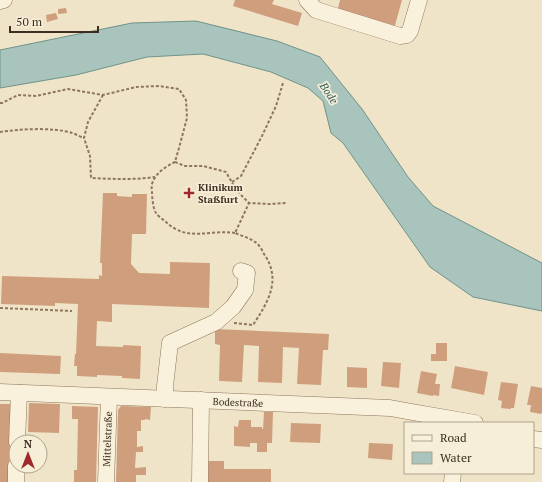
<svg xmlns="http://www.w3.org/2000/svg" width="542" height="482" viewBox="0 0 542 482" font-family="'PT Serif',serif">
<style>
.water{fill:#a9c4bc;stroke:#6f938a}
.building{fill:#cf9f7d}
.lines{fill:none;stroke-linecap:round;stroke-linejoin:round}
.minor-casing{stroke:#8d765c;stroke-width:17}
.path{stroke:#8d765c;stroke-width:2;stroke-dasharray:3 2;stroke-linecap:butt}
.minor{stroke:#faf1dc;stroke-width:16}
.poi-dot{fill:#9e2a2b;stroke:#f7eed8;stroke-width:1.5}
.labels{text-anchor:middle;stroke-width:3.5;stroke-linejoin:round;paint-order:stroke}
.poi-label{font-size:10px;font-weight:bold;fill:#3d2e20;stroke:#f7eed8;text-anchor:start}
.street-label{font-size:10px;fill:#3d2e20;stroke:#f7eed8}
.water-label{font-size:11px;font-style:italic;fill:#2f5d5a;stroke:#f7eed8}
</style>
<rect width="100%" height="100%" fill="#f0e4c8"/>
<path class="water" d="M196,21L277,41L320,57L362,109L408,177L433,206L542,263V311L473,297L430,267L343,143L331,133L323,101L308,88L271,72L203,54L147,57L76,75L0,88V50L132,23Z"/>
<g class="building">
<path d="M235,0H274L272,4L302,13L298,26L233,6Z"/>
<path d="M340,0H402L394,29L337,12Z"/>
<path d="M66,8L67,13L58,14V9Z"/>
<path d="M56,13L58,19L47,22L46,15Z"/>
<path d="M103,193H117V196L132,197V194H147L146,234H132L131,264L139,273L170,274V262L210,263L209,308L112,304V322L97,321L96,346L123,347V345L141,346L140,379L122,378V376L97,375V377L77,376V366H74L75,354H76L78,304L55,303V306L1,304L2,276L99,279V275L102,276V263H100Z"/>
<path d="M215,329L329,334L328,350H323L321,385L297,384L299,348L283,347L282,383L258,382L259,346L244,345L242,382L219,381L220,345L215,344Z"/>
<path d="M436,343H447V361H431V354H436Z"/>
<path d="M0,353L61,356L60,374L0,372Z"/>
<path d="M383,362L401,363L399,388L381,386Z"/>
<path d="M455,366L488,372L484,395L451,388Z"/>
<path d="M347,367L367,368V388L347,387Z"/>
<path d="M421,371L437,374L435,384H440L439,396L433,395V396L417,393Z"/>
<path d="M501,382L518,384L514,408H511V409L501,408L502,401L498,400Z"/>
<path d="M531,386L542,388V413H541V414L530,412L531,405H527Z"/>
<path d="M29,403L60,404L59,433L28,432Z"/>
<path d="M0,404H11L9,482H0Z"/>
<path d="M72,406L98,407L96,482H74V470H77L78,419H72Z"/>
<path d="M121,406L151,407L150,420L145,419V420H141V431H137V447L143,446V452H136L135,468L146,467V475H136V482H116L118,410Z"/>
<path d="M264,412H273L272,443H267V452H257V443H250V447L234,446V426L238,427L239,420H251V427H262V429H263Z"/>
<path d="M291,423L321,424L320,443L290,442Z"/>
<path d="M369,443L393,444L392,460L368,458Z"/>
<path d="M205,461H224V469H271V482H205Z"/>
</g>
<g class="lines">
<g class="minor-casing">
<g id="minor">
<path d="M307,0L316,10L400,36L407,35L410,31L419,0"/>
<path d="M0,1L4,0"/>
<path d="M0,392L390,408L412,412L475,423"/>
<path d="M165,399V386L170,343L216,322L233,307L245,290L247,273L241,271"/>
<path d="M533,439L542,440"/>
<path d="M17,442L19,393"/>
<path d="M16,482V466"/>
<path d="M106,482L109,397"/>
<path d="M200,482L201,400"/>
<path d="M452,482L453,473"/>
</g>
</g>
<g class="path">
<path d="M103,95L88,122L84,138L90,156L91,178C113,179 134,180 155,177"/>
<path d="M0,103H2L18,95L36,96L68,89L103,95L136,87L159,86L179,89L186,100L187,118L179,148L175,162L185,166H203L226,172L234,186L242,196L249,203L269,204L287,203"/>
<path d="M0,132C19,129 54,127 72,133C76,134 80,137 84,138"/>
<path d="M175,162C164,167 149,178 152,191C152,197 153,209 156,213C158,216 162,219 165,221C187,243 209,229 235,233"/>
<path d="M232,182L241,176L262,136L276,106L283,83"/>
<path d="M0,308L72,311"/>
<path d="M234,323L253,325C268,302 282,280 264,254C262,250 259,244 255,242C250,238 242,236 235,233L249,203"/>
</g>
<use href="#minor" class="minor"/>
</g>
<path class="poi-dot" d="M187 187h4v4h4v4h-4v4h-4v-4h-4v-4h4z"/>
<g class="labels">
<g class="poi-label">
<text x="198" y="191">Klinikum<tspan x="198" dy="12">Staßfurt</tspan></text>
</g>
<g class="street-label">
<text transform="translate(238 402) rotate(2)" y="4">Bodestraße</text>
<text transform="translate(107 439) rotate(-88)" y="4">Mittelstraße</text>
</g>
<g class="water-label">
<text transform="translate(329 93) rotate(56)" y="4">Bode</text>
</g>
</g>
<rect x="404" y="422" width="130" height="52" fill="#f7eed8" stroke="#ada18e"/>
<rect x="412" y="435" width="20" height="6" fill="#faf1dc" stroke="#ada18e"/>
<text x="440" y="442" font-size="12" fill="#3d2e20">Road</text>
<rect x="412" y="452" width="20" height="12" fill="#a9c4bc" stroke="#ada18e"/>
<text x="440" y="462" font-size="12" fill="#3d2e20">Water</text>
<g transform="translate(28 454)"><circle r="19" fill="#f7eed8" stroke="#ada18e"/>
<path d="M0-3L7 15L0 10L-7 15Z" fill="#9e2a2b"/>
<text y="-6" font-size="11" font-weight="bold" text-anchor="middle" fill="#3d2e20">N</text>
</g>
<path d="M10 26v6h88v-6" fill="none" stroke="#3d2e20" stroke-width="2"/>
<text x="16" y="26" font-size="12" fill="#3d2e20" stroke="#f7eed8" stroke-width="3" paint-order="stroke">50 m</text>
</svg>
